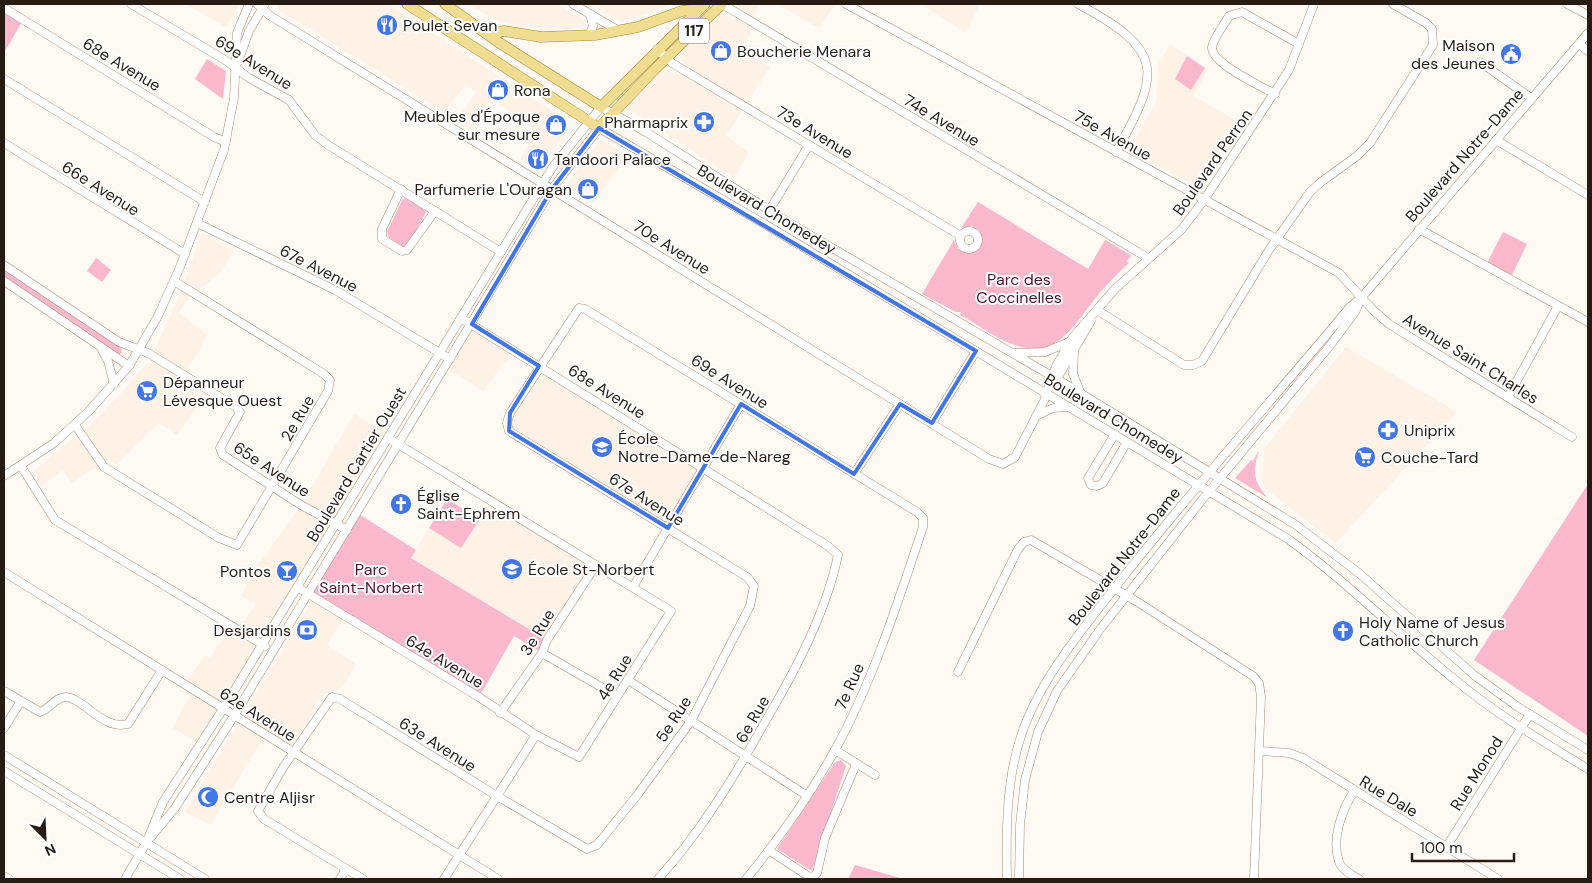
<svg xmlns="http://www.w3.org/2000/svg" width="1592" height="883" viewBox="0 0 1592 883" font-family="'DM Sans',sans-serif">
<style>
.built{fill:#fef1e5}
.green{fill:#fab8cd}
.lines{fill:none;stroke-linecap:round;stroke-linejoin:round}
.minor-casing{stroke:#a68d78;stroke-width:9}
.major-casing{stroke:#a48a35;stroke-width:11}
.minor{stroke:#fff;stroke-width:8}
.major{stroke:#f1dd91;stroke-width:10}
.marked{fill:none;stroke:#4276e6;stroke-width:4;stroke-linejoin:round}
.labels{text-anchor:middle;stroke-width:4;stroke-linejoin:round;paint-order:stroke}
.shield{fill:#fff;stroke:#67605a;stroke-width:1}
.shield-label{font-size:15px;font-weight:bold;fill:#261c14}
.poi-label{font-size:16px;fill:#261c14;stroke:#fff;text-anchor:start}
.street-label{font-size:16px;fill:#261c14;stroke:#fff}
.park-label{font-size:16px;fill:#4f122c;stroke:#fff}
</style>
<rect width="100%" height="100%" fill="#fff9f4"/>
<g class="built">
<path d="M185,4H240L226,27Z"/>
<path d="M279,4H388L566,120L569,128L539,171L520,159L537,130L491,99L470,129L456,120L476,92L465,85L444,112L279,10Z"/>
<path d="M468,4H557L584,20L586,25L579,28L562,29L513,25L494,19Z"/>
<path d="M602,4H674L622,22L598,9Z"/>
<path d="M735,4H761L756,10L753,29L741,49L770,67L726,136L749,153L734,178L630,110L629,105L664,68L677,75L686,62L677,55L721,13L733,20L742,9Z"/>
<path d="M777,4H835L819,28Z"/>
<path d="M921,4H980L965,33Z"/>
<path d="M1170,44L1208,69L1193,96L1239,122L1198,186L1129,151L1156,102L1159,63Z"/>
<path d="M600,140L634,158L617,169L592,204L567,184Z"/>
<path d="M202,234L234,250L220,273L187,299L179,313L207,335L188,369L208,390L177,435L159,423L116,465L108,459L72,483L63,470L41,486L33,471L88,427L125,389L148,362L156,348L180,294Z"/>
<path d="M472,324L514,350L483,391L445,367Z"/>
<path d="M1346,347L1457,412L1336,543L1262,486L1264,449Z"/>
<path d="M539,366L703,468L668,528L509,431L510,413Z"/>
<path d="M354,414L386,432L383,440L260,649L196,742L173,728L190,696L182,691L204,655L210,658L227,633L238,630L256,605L242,596L248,579L301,505Z"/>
<path d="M491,501L596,565L547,640L411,557L429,528L461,548Z"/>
<path d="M313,599L344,616L327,645L356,664L341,689L323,694L293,746L270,736L261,742L210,825L185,812Z"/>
</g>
<g class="green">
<path d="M4,8L23,20L4,53Z"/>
<path d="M1187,56L1205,68L1191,90L1175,79Z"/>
<path d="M207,59L226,71L223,99L195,79Z"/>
<path d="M407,197L427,210L409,243L404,247L389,238L387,232L402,200Z"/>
<path d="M978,202L1088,269L1105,240L1129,254L1131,256L1127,261L1129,263C1116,275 1109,282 1098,295C1078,319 1059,358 1021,347C1000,342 979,325 960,315L961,312H956L922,294L954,240L958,249C977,256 983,250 979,230L972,226L961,228Z"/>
<path d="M1503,232L1527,244L1512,275L1487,263Z"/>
<path d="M96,258L111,270L102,282L87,271Z"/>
<path d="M4,268L121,347L122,353L118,355L4,278Z"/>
<path d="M1259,450C1253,471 1252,480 1268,498L1235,478L1251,460L1253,461Z"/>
<path d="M1588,484V736L1474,660Z"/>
<path d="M447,499L480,519L461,548L429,528Z"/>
<path d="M357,513L416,550L411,558L547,640L542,653L514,636L479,697L308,594Z"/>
<path d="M841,760L846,766L812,871L777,849L835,762Z"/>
<path d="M855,865L903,879H848Z"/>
</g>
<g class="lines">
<g class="minor-casing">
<g id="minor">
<path d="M131,4L225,60L249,78L289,100L315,135L328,145L501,252"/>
<path d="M257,4L269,15L989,459L1003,464L1015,457L1044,401L1056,366L1073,337L1115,289L1182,229L1204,200L1289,70L1314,4"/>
<path d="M573,4L619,31"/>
<path d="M722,4L1148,258"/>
<path d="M846,4L1339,273L1373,310L1389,324L1572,437"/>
<path d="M1078,4C1164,50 1162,71 1116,152"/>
<path d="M1567,4L1588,15"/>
<path d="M4,8L214,137L226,142"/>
<path d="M589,36L593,26L590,14"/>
<path d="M1579,44L1588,51"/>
<path d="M657,49L672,63L961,236"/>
<path d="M238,62L249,31L265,4"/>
<path d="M1480,62L1531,98"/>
<path d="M4,79L205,202"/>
<path d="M1275,94C1261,86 1210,63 1212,47C1214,37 1224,25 1229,16L1242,12L1299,44"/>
<path d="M1496,140L1588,195"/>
<path d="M4,143L185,254"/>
<path d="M401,189L382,229V239L402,251L407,250L435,211"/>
<path d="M769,211L809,145"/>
<path d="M197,223L335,290L450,359"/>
<path d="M1419,229L1588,322"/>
<circle cx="969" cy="240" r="9"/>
<path d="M4,265L119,342L148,353L236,407L240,412L220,448L223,455L301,505L347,530"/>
<path d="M4,281L129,366"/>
<path d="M1097,310L1184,365H1193L1202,361L1269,250L1310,192L1321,182L1357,156L1370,143L1433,45L1432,29L1426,23L1393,4"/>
<path d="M461,318L828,546L838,555C826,613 795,671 765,722C734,777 701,832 658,879"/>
<path d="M101,348L108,361L114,384"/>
<path d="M1015,353L1045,352L1069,342"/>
<path d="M1074,353L1073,374L1081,394"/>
<path d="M1055,382L1091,321"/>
<path d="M1508,397L1558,306"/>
<path d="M1036,416L1053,408L1069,407"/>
<path d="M932,423L976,351"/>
<path d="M75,425L104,467L219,538L237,545L328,391L330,380L324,374L174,281"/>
<path d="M1115,434L1088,478L1091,485L1097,486L1103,483L1127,442"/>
<path d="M21,466L55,520L265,646"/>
<path d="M854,474L900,404"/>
<path d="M4,476L54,443L89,411L129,366L158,316L180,267L224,150L234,98L237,33L249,4"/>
<path d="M4,572L498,879"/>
<path d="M297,587L479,697L536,735L579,757L671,611L388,438"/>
<path d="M633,587L741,404"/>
<path d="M542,653L617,696"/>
<path d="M958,672L1018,549L1024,542L1031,540L1136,601L1253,676L1259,683L1261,697L1254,879"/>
<path d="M628,680L806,795"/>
<path d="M4,691L40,712C50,709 55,697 66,697C84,698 103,731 128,724L162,670"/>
<path d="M500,713L542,653L547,640L596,565"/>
<path d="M4,728L21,701"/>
<path d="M835,750L875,775"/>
<path d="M1260,751L1289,753L1303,758L1498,879"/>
<path d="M4,755L205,879"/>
<path d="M4,771L180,879"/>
<path d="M1354,791C1342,810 1331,839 1339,862C1342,870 1352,875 1359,879"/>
<path d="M151,837L175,808L234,716L552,189L599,128L763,223L1288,539C1349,583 1400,636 1459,683C1499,716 1544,742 1588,769"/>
<path d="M1447,846L1530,714"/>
<path d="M770,851L808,876L813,877L817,873L825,838L856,764"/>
<path d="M4,876L9,879"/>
<path d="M125,879L146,843L163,802L223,709L552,168L601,107L646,132L791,224L1062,382L1296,525L1360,574L1474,675L1518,707L1588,750"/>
<path d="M340,879L346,869"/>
<path d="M363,879L264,819L258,811L284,766L332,697L340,699L497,796L587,849L597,845L638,794L691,721L750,606L754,586L747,577L509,431L507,423L510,413L579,308L585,309L917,512L923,518V527C898,602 873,681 835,750C810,795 779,839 746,879"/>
<path d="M444,879L536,735"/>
<path d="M1007,879C1006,831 1006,779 1022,733C1042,675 1087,624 1124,576C1197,484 1275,397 1350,307L1362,297L1588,33"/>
<path d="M1019,879L1020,825L1025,780L1038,732L1057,691L1101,628L1202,500L1328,348L1355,312L1360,301"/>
</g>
</g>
<g class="major-casing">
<g id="major">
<path d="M407,4L599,128L654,70L722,4"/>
<path d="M445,4L498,42L601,107L705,4"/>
<path d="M489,34L504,31L541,37L595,35L638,27L682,11L699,9"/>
</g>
</g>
<use href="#minor" class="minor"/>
<use href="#major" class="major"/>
</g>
<path class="marked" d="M599,128L976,351L932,423L900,404L854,474L741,404L668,528L509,431L510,413L539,366L472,324L552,189Z"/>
<defs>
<g id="restaurant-disc" transform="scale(1.125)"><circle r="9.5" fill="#4276e6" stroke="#fff"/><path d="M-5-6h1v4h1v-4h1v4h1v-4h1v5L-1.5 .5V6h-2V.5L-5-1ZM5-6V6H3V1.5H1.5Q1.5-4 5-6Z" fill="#fff"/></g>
<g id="shop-disc" transform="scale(1.125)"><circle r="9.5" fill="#4276e6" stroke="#fff"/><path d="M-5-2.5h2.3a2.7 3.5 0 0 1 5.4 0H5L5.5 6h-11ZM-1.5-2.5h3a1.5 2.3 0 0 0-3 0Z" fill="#fff"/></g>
<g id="civic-disc" transform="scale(1.125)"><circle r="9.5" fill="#4276e6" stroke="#fff"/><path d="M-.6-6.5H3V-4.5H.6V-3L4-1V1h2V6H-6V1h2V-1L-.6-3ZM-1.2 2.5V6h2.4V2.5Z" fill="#fff"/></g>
<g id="pharmacy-disc" transform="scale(1.125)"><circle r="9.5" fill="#4276e6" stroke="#fff"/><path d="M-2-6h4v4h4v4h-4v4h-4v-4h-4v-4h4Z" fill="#fff"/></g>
<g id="supermarket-disc" transform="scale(1.125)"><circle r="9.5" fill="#4276e6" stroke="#fff"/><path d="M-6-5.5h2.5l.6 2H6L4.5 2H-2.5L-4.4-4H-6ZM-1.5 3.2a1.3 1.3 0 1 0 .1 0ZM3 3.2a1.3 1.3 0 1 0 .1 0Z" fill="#fff"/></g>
<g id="school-disc" transform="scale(1.125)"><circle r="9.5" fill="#4276e6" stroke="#fff"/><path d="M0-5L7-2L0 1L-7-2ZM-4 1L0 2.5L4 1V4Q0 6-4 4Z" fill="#fff"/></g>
<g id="church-disc" transform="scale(1.125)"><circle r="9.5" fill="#4276e6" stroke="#fff"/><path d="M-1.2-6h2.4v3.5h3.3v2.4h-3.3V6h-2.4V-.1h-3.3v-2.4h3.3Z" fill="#fff"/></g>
<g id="bar-disc" transform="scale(1.125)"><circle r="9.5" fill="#4276e6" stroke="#fff"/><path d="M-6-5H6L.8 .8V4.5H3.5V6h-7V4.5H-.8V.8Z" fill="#fff"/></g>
<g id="bank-disc" transform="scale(1.125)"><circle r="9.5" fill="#4276e6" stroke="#fff"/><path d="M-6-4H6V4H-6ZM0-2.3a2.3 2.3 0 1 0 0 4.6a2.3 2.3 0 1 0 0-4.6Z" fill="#fff"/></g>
<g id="mosque-disc" transform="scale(1.125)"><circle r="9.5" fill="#4276e6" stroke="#fff"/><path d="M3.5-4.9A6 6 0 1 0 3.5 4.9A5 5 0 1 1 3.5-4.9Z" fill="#fff"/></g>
</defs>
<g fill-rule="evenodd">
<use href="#restaurant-disc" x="387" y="25"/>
<use href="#shop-disc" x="721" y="51"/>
<use href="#civic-disc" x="1511" y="54"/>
<use href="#shop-disc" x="498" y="90"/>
<use href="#pharmacy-disc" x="704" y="122"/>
<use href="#shop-disc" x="556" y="125"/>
<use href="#restaurant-disc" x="538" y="159"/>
<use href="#shop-disc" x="588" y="189"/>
<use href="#supermarket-disc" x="147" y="391"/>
<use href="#pharmacy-disc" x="1388" y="430"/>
<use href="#school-disc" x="602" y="447"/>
<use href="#supermarket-disc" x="1365" y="457"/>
<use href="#church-disc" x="401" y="504"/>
<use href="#school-disc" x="512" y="569"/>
<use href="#bar-disc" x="287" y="571"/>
<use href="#bank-disc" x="307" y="630"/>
<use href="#church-disc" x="1343" y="631"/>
<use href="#mosque-disc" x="208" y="797"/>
</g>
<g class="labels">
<rect class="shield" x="679" y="18.5" width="30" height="25" rx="4"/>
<g class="shield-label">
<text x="694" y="36">117</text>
</g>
<g class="poi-label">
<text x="403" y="31">Poulet Sevan</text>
<text x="1495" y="51" text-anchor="end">Maison<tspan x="1495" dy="18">des Jeunes</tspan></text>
<text x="737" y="57">Boucherie Menara</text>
<text x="514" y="96">Rona</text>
<text x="540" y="122" text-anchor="end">Meubles d'Époque<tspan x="540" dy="18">sur mesure</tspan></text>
<text x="688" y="128" text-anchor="end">Pharmaprix</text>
<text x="554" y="165">Tandoori Palace</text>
<text x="572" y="195" text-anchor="end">Parfumerie L'Ouragan</text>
<text x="163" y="388">Dépanneur<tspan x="163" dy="18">Lévesque Ouest</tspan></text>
<text x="1404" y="436">Uniprix</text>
<text x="618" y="444">École<tspan x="618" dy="18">Notre-Dame-de-Nareg</tspan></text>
<text x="1381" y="463">Couche-Tard</text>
<text x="417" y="501">Église<tspan x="417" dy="18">Saint-Ephrem</tspan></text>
<text x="528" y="575">École St-Norbert</text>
<text x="271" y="577" text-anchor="end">Pontos</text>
<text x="1359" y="628">Holy Name of Jesus<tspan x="1359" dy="18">Catholic Church</tspan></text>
<text x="291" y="636" text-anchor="end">Desjardins</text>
<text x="224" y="803">Centre Aljisr</text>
</g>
<g class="street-label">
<text transform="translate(254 62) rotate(32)" y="6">69e Avenue</text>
<text transform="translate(122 64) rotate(31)" y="6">68e Avenue</text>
<text transform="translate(942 120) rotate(31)" y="6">74e Avenue</text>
<text transform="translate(815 132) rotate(31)" y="6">73e Avenue</text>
<text transform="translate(1113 135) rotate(29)" y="6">75e Avenue</text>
<text transform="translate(1464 155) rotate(-49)" y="6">Boulevard Notre-Dame</text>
<text transform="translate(1212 162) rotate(-55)" y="6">Boulevard Perron</text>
<text transform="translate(101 188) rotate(32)" y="6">66e Avenue</text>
<text transform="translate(767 209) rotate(31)" y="6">Boulevard Chomedey</text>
<text transform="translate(672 247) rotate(32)" y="6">70e Avenue</text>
<text transform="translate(319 268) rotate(27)" y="6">67e Avenue</text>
<text transform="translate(1471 358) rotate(32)" y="6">Avenue Saint Charles</text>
<text transform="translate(730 381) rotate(32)" y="6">69e Avenue</text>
<text transform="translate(607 391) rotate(32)" y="6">68e Avenue</text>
<text transform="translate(297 418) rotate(-60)" y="6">2e Rue</text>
<text transform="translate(1114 418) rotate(31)" y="6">Boulevard Chomedey</text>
<text transform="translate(356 464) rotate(-59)" y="6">Boulevard Cartier Ouest</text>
<text transform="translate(272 469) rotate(33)" y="6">65e Avenue</text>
<text transform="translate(647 499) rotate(32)" y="6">67e Avenue</text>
<text transform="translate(1124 556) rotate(-52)" y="6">Boulevard Notre-Dame</text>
<text transform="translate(537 632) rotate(-59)" y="6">3e Rue</text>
<text transform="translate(445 661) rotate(31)" y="6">64e Avenue</text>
<text transform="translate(614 677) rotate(-58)" y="6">4e Rue</text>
<text transform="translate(849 686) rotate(-66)" y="6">7e Rue</text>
<text transform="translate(258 714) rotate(32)" y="6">62e Avenue</text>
<text transform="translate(673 719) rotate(-57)" y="6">5e Rue</text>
<text transform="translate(752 719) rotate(-60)" y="6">6e Rue</text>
<text transform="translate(438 744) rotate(32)" y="6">63e Avenue</text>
<text transform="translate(1476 773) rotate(-58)" y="6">Rue Monod</text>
<text transform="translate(1389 796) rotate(31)" y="6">Rue Dale</text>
</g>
<g class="park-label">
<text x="1019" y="285">Parc des<tspan x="1019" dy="18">Coccinelles</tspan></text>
<text x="371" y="575">Parc<tspan x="371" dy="18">Saint-Norbert</tspan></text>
</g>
</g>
<rect width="1592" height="883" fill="none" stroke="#261c14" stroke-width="10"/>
<g transform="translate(45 838) rotate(156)" stroke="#ffffff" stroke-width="4" paint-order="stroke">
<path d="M0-4L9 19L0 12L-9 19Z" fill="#261c14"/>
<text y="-8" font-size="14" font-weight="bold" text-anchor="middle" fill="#261c14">N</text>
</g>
<path d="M1412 853v8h102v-8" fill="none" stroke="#261c14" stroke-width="2.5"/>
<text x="1420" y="853" font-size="15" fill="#261c14" stroke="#ffffff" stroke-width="4" paint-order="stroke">100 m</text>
</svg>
